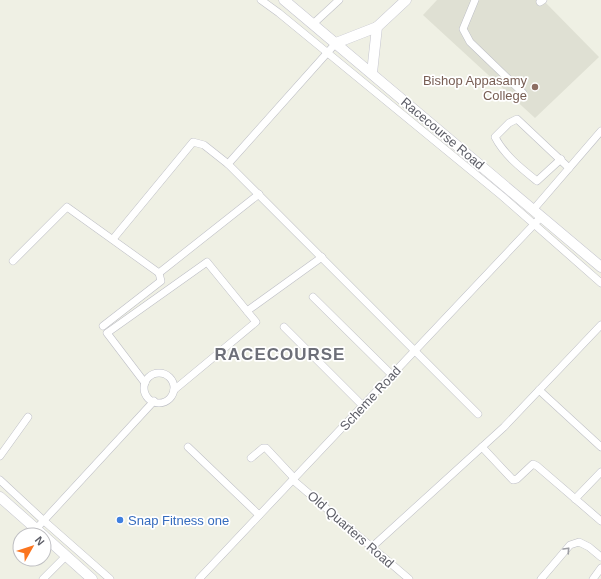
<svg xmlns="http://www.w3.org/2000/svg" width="601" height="579" viewBox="0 0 601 579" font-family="Arial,sans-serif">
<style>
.education{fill:#dfe0d3}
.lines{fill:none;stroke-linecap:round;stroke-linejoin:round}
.street-casing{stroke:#bebfc6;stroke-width:8}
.secondary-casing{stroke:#c4c4ce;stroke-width:11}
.street{stroke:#fff;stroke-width:7}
.secondary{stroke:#fff;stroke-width:10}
.oneway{stroke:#9d9ea3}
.education-dot{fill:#8d6e63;stroke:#fff;stroke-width:1.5}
.shop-dot{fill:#3f7fe0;stroke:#fff;stroke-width:1.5}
.labels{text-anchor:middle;stroke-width:3.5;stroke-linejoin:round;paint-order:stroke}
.education-label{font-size:13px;fill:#785e54;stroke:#fff;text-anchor:end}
.street-label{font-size:13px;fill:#5c5d66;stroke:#fff}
.shop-label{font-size:13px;fill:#366cbe;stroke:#fff;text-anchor:start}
.district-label{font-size:17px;font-weight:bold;letter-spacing:1px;fill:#6d6f78;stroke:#fff}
</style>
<rect width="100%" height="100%" fill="#eff0e4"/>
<path class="education" d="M437,0H543L599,57L535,118L423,15Z"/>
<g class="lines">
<g class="street-casing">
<g id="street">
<path d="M261,0L279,13L502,196L601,283"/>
<path d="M475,0L463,29L470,42L523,93"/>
<path d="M540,2L543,0"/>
<path d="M313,24L339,0"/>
<path d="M336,43L228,164L478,414"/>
<path d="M561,159L537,181C522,169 504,155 495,137L509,123L517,119L569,168"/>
<path d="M533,210L601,131"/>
<path d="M113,239L193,142L204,145L228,164"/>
<path d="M13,261L67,207L159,273L161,281L103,326"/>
<path d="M159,273L259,194"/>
<path d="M313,297L392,375"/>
<path d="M247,311L322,257"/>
<path d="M284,327L363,406"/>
<circle cx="159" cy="388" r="15"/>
<path d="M145,383L107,333L207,262L256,322L174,390"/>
<path d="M539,390L601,447"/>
<path d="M188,447L259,515"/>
<path d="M482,447L513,480L517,479L533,464L537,466L601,521"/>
<path d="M0,456L28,417"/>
<path d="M251,458L263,448H266L294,478"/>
<path d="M0,480L43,520L110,579"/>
<path d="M293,480L409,579"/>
<path d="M575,499L601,472"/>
<path d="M36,529L154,401"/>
<path d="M372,547L504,427L601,325"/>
<path d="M43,579L66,556"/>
<path d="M199,579L541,217"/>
<path d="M541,579L570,545L579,542L589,547L601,557"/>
<path d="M593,579L601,568"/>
</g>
</g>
<g class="secondary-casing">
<g id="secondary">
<path d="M284,0L601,267"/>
<path d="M336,43L377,27"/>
<path d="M372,73L377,27L406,0"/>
<path d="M0,497L43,535"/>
<path d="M44,536L92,579"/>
</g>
</g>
<use href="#street" class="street"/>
<use href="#secondary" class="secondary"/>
</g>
<defs><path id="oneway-chevron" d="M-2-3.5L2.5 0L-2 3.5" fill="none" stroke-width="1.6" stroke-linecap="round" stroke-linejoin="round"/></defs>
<use class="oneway" href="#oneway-chevron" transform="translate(567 550) rotate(-47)"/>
<circle class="education-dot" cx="535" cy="87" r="4"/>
<circle class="shop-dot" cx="120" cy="520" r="4"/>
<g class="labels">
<g class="education-label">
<text x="527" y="85">Bishop Appasamy<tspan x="527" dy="15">College</tspan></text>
</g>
<g class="street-label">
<text transform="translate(443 133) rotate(40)" y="5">Racecourse Road</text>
<text transform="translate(370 398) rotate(-47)" y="5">Scheme Road</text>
<text transform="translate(351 529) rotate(41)" y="5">Old Quarters Road</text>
</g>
<g class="shop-label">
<text x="128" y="525">Snap Fitness one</text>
</g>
<g class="district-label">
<text x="280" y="360">RACECOURSE</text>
</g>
</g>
<g transform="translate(32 547) rotate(51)"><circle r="19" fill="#ffffff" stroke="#bebec2"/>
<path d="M0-3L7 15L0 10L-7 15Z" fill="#fb751f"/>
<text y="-6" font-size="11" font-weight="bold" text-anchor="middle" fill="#5c5d66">N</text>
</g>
</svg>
